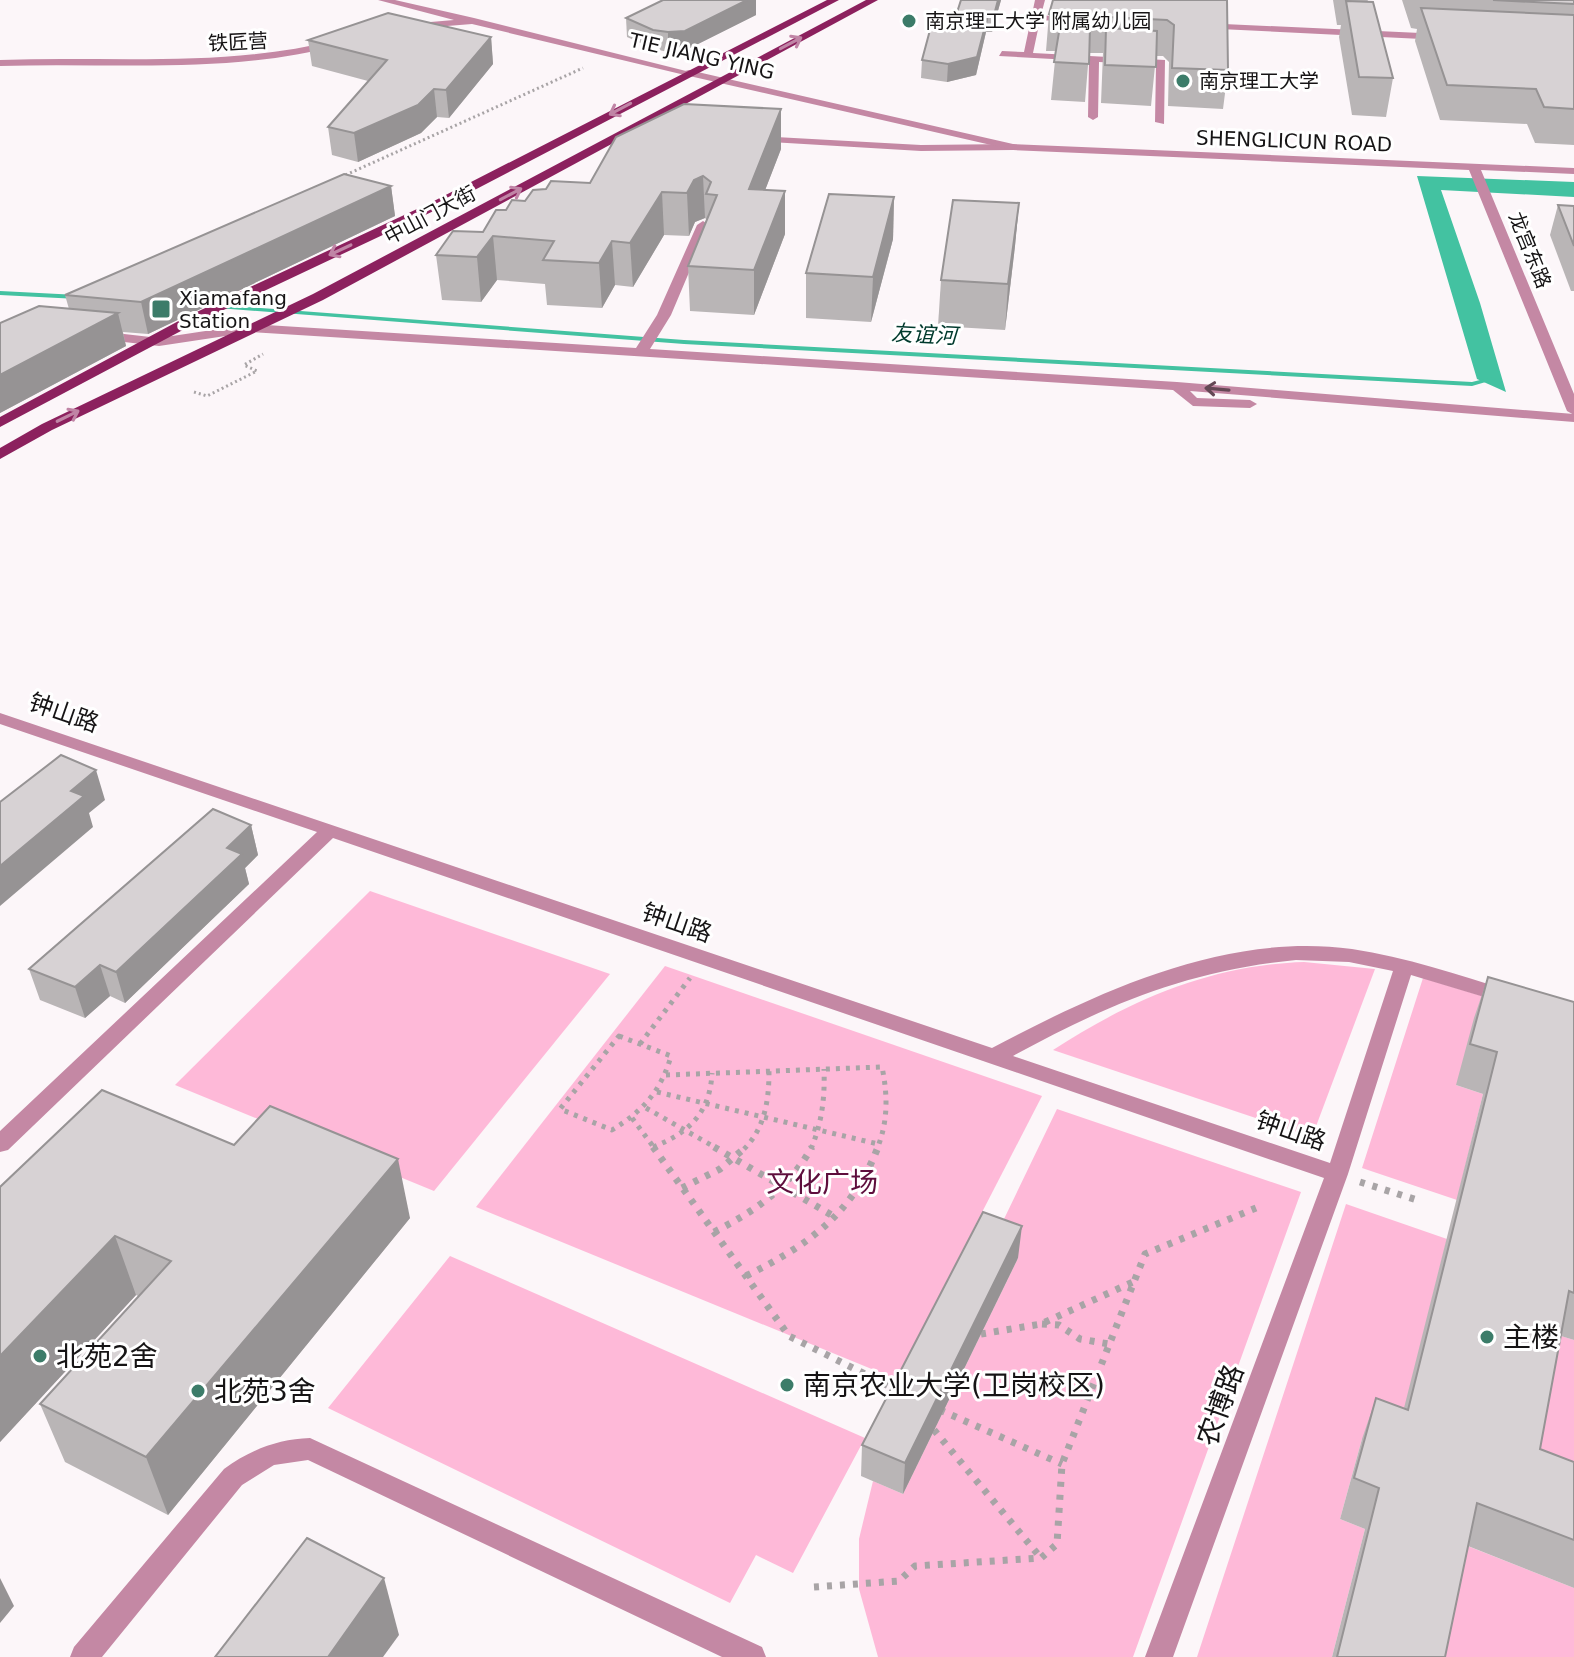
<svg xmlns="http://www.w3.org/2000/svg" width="1574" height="1657" viewBox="0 0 1574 1657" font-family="'DejaVu Sans','Noto Sans SC',sans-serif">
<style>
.green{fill:#feb9d8}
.water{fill:#43c2a1}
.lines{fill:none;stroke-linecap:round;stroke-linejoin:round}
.stream{fill:#43c2a1;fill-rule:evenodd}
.path-far2{stroke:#a8a4a6;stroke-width:3;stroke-dasharray:2 3;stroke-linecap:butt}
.path-far1{stroke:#a8a4a6;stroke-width:5;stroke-dasharray:4 6;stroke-linecap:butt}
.path{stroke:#a8a4a6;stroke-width:7;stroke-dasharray:5 8;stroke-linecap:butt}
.service{fill:#c488a4;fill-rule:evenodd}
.minor{fill:#c488a4;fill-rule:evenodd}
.tertiary{fill:#c488a4;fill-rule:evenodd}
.primary{fill:#8c215e;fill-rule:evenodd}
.wall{fill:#b9b5b6}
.shaded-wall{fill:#969394}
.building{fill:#d7d2d4;stroke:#969394;stroke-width:2}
.oneway{stroke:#c085a6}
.oneway2{stroke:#644855}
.poi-dot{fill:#3c7c69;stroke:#fff;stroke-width:3}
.labels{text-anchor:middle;stroke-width:6;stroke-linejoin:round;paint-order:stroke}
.far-poi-label{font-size:20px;fill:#161415;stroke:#fff;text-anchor:start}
.far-street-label{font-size:20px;fill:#161415;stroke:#fff}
.far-water-label{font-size:22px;font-style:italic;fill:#003a2d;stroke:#fff}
.street-label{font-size:24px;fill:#161415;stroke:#fff}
.near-park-label{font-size:28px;fill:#5e0e3d;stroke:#fff}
.near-poi-label{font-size:28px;fill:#161415;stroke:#fff;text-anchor:start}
.near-street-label{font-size:28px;fill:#161415;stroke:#fff}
</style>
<rect width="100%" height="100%" fill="#fcf6f9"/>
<g class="green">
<path d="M370,891L610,974L434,1191L175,1085Z"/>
<path d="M1304,962L1375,969L1312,1137L1053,1050C1130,1000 1211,965 1304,962Z"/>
<path d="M665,966L1042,1096L896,1379L476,1207Z"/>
<path d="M1423,978L1574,1024L1456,1085L1483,1094L1457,1200L1362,1168Z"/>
<path d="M1057,1109L1301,1192L1133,1657H878L859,1589V1539L873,1481L903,1494L1018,1258L990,1248Z"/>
<path d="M1346,1204L1447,1239L1394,1451L1362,1439L1340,1519L1365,1529L1332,1657H1197Z"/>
<path d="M450,1256L865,1438L793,1573L756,1555L730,1603L328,1408Z"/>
<path d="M1552,1333L1574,1340V1509L1522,1490Z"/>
<path d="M1460,1543L1574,1588V1657H1436Z"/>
</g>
<path class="water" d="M1417,176L1574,182V197L1441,190L1480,303L1506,392L1477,379Z"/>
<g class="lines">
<g class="stream">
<path d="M0,291L78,295L81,297L78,299L0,295Z"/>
<path d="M194,303L684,340L1472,382L1492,377L1496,379L1472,386L684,344L192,306V304Z"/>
</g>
<g class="path-far2">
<path d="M341,177L583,68"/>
<path d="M194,392L207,396L257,371L244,365L263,354"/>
</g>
<g class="path-far1">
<path d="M619,1036L671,1056C661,1091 643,1111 612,1130L560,1109Z"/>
<path d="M640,1044L690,978"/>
<path d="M666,1075L882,1067C888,1096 888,1122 877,1149"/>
<path d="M657,1092L878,1144"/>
<path d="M646,1108L718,1149"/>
<path d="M632,1118L655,1149"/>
<path d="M653,1147C689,1133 710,1113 712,1073"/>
<path d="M744,1149C765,1128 769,1100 769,1071"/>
<path d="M811,1149C822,1122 825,1098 824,1069"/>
</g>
<g class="path">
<path d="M653,1147L789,1336L895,1389"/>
<path d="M714,1147L835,1217"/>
<path d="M1360,1182L1420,1201"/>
<path d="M682,1188L720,1169L746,1147"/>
<path d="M714,1232C755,1211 789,1188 812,1147"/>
<path d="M746,1276C808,1245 852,1215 878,1147"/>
<path d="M1042,1324L1059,1325L1080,1339L1109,1344"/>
<path d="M981,1334L1041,1324L1133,1282"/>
<path d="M940,1410L1062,1464"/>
<path d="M934,1430L1041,1558"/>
<path d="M814,1587L899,1581L915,1566L1041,1558L1057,1544L1062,1464L1145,1254L1256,1208"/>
</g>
<g class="service">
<path d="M0,713L992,1048C1100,991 1225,932 1352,949C1406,957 1458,975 1511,991L1514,996L1511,1001L1504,1003L1411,975L1348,1174L1173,1657H1145L1324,1178L333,838L8,1150L0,1152V1131L317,832L0,724ZM1296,960L1349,962L1393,971L1330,1163L1013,1056C1108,1004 1187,971 1296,960Z"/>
<path d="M310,1438L762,1647L766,1657H722L308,1460L274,1465L242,1485L102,1657H70L74,1647L224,1469C250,1450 278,1439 310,1438Z"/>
</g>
<g class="minor">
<path d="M378,0H395L474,18L694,73L689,76L472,24L410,29L407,24L454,20Z"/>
<path d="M1035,0H1045L1041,15L1080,19L1075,22L1040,20L1033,53L1165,60L1164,124L1155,122L1156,65L1099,62L1098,117L1093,120L1088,117L1089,61L999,56L1002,51L1024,52Z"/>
<path d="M1202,23L1442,34L1447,37L1442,40L1199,28Z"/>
<path d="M336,40L339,45C229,75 113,62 0,66V60C112,56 226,68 336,40Z"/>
<path d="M757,136L921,145L1013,144L1019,147L1013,150L921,151L753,141L752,139Z"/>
<path d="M703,221L709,225L671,315L650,349L1177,382L1574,414V422L1190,391L1197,398L1250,400L1257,404L1250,408L1193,406L1173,390L252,332L159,346L98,339L91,335L98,331L159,338L252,324L636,348L657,315L697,225Z"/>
</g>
<path class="tertiary" d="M689,70L1013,144L1574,168V174L1481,170L1574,394V415L1567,411L1469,170L1013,150L685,75V71Z"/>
<g class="primary">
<path d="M827,0H839L440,208L196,323L0,427V417L186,317L432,202Z"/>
<path d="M866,0H878L323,300L52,430L0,459V448L42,424L313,294Z"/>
</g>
</g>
<g class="wall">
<path d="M961,0H1001L992,32H986L976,75L947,82L921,78L922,60L951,31Z"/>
<path d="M1227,0L1228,70L1223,109L1168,106L1169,62L1163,56H1156L1151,106L1101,103L1103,53H1089L1085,102L1051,100L1056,51H1046L1049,14Z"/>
<path d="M1333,0H1368L1367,2L1393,78L1386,117L1352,115L1339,37L1341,25H1337Z"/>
<path d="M1402,0H1574V145L1535,143L1527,124L1440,120L1415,41L1417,29L1411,28Z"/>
<path d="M756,15L686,50L668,52L654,49L627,37L626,18Z"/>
<path d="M491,37L493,64L449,118L437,117L421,133L358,162L332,155L328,127L368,81L312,66L308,40Z"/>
<path d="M781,149L765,190L785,191V234L754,315L690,311L688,266L707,220L705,218L695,222L689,236L664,235L633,287L615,285L602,308L547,305L545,284L497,280L481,302L442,300L436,255L483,232L506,210L546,189L590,183Z"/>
<path d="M391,186L395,216L148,334L123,332L126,346L0,413V323L69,309L65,295Z"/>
<path d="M894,197L893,239L871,322L806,318V273Z"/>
<path d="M1019,203L1015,246L1005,330L938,326L941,280Z"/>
<path d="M1558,205L1574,206V291H1571L1550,235Z"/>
<path d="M251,825L258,855L245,868L249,884L125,1003L110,996L85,1018L40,1000L29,969Z"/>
<path d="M1488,977L1574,1002V1340L1561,1336L1540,1449L1574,1462V1588L1468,1546L1445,1657H1332L1365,1529L1340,1519L1362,1439L1376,1398L1404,1408L1483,1094L1456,1085L1474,1018Z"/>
<path d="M0,1187L410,1218L168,1515L65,1462L40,1404L138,1296L136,1295L0,1442Z"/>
<path d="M1018,1258L903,1494L861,1476L862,1445Z"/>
</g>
<g class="shaded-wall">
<path d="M747,0H756V15L686,50L668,52V32Z"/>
<path d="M998,0H1001L992,32L994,15Z"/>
<path d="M988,15L986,32L976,75L947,82L948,64Z"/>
<path d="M491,37L493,64L449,118L446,90Z"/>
<path d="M434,89L437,117L421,133L358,162L354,133Z"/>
<path d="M781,109V149L749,232V189Z"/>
<path d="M703,176L705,218L695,222L689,236L687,193L694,180Z"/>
<path d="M391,186L395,216L148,334L141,302Z"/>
<path d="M785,191V234L754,315V270Z"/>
<path d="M662,192L664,235L633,287L630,243Z"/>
<path d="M894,197L893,239L871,322L873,277Z"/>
<path d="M1019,203L1015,246L1005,330L1008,284Z"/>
<path d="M493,236L497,280L481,302L477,257Z"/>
<path d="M612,241L615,285L602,308L599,263Z"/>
<path d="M118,313L126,346L0,413V375Z"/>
<path d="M96,770L105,800L89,813L93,827L0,906V866L71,791Z"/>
<path d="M251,825L258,855L245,868L249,884L125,1003L116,972L227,848Z"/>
<path d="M100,965L110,996L85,1018L75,987Z"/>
<path d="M398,1159L410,1218L168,1515L146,1457Z"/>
<path d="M1022,1226L1018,1258L903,1494L905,1463Z"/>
<path d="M115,1236L136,1295L0,1442V1356Z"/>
<path d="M0,1578L14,1606L0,1623Z"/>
<path d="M384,1578L399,1635L383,1657H328Z"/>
</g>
<g class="building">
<path d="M663,0H747L685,31L668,32L653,30L626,18Z"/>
<path d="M961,0H998L994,15H988L977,57L948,64L922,60L930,30L951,31Z"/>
<path d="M1053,0H1227L1228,70L1172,68L1174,25L1167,20L1049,14Z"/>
<path d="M1493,0H1574V4Z"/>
<path d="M1346,1L1373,2L1393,78L1359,77Z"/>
<path d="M1421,8L1574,15V109L1544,107L1536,89L1447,85Z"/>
<path d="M388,13L491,37L446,90L434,89L418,105L354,133L328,127L387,60L308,40Z"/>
<path d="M1060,26L1090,27L1089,64L1054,62Z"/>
<path d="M1106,28L1157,31L1156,67L1105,65Z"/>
<path d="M684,104L781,109L749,189L785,191L754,270L688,266L717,195L706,194L711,182L703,176L694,180L687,193L662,192L630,243L612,241L599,263L543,260L554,241L493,236L477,257L436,255L453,231L483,232L496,210H506L512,200L525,201L533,190L546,189L551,181L590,183L616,137Z"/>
<path d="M344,174L391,186L141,302L65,295Z"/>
<path d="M829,194L894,197L873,277L806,273Z"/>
<path d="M953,200L1019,203L1008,284L941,280Z"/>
<path d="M1558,205L1574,206V246Z"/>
<path d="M39,306L118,313L0,375V323Z"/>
<path d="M61,755L96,770L71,791L84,796L0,866V802Z"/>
<path d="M213,809L251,825L227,848L242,854L116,972L100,965L75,987L29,969Z"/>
<path d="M1488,977L1574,1002V1293L1569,1291L1540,1449L1574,1462V1540L1477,1503L1445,1657H1337L1379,1488L1354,1478L1376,1398L1408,1410L1497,1052L1470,1044Z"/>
<path d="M102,1090L234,1145L270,1106L398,1159L146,1457L40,1404L171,1261L115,1236L0,1356V1187Z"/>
<path d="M983,1212L1022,1226L905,1463L862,1445Z"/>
<path d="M307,1538L384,1578L328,1657H215Z"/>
</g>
<defs><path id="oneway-shaft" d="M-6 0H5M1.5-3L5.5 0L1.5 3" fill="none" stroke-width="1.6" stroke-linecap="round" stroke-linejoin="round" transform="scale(2)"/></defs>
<g class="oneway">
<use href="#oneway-shaft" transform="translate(791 43) rotate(-28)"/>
<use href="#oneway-shaft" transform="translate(620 109) rotate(152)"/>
<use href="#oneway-shaft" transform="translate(511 194) rotate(-28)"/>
<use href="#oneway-shaft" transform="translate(340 250) rotate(155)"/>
<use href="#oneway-shaft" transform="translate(68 416) rotate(-26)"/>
</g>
<use class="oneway2" href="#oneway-shaft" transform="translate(1217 389) rotate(-175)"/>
<g class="poi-dot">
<circle cx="909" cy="21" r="8"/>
<circle cx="1183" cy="81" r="8"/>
<rect x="151" y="299" width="20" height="20" rx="4"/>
<circle cx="1487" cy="1337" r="8"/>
<circle cx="40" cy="1356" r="8"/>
<circle cx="787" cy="1385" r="8"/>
<circle cx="198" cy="1391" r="8"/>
</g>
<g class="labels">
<g class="far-poi-label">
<text x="925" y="28">南京理工大学 附属幼儿园</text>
<text x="1199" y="88">南京理工大学</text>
<text x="179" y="305">Xiamafang<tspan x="179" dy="23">Station</tspan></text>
</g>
<g class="far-street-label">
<text transform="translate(238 42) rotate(-3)" y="7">铁匠营</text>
<text transform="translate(702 56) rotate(13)" y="7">TIE JIANG YING</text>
<text transform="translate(1294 141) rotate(2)" y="7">SHENGLICUN ROAD</text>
<text transform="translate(430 215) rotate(-28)" y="7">中山门大街</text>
<text transform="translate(1530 250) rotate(68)" y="7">龙宫东路</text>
</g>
<g class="far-water-label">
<text transform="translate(924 334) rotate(3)" y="8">友谊河</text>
</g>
<g class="street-label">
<text transform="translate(64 713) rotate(19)" y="8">钟山路</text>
<text transform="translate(677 923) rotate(19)" y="8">钟山路</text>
<text transform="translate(1291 1131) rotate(19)" y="8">钟山路</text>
</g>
<g class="near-park-label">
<text x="822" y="1192">文化广场</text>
</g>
<g class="near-poi-label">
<text x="1503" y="1347">主楼</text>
<text x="56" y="1366">北苑2舍</text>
<text x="803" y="1395">南京农业大学(卫岗校区)</text>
<text x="214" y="1401">北苑3舍</text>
</g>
<g class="near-street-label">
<text transform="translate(1220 1405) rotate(-70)" y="10">农博路</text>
</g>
</g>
</svg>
